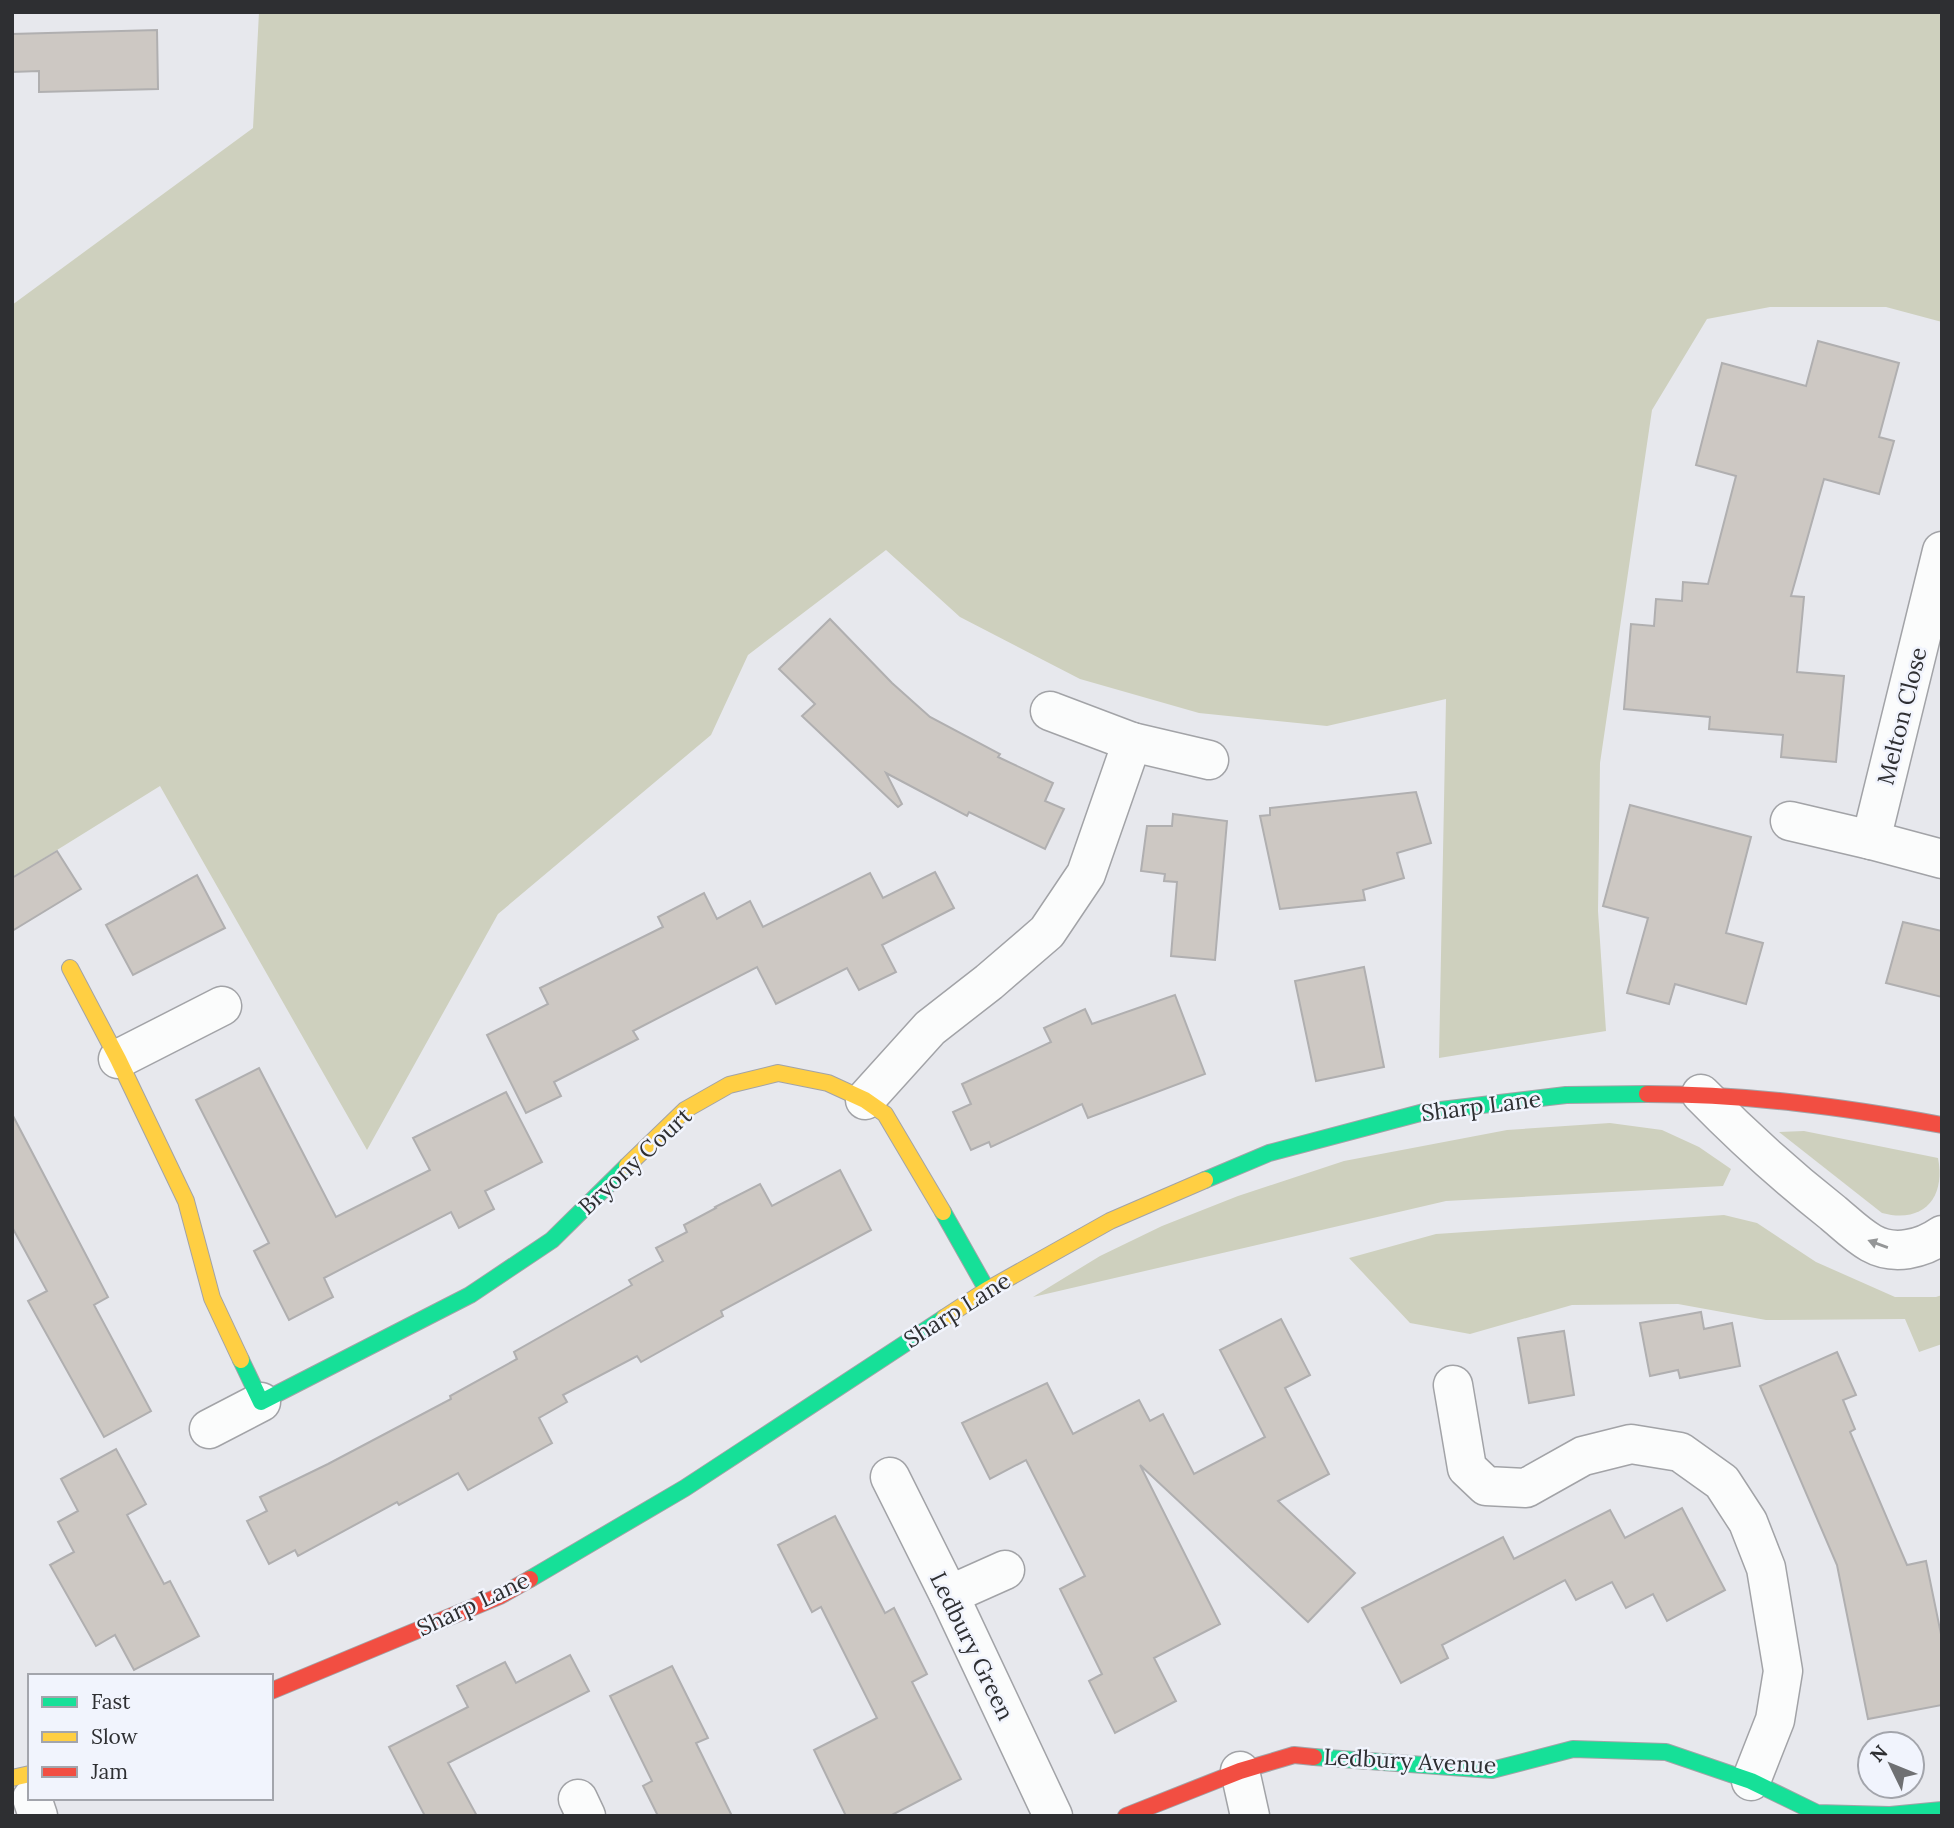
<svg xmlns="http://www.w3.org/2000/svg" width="1954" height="1828" viewBox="0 0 1954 1828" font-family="Lora,serif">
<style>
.green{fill:#ced0be}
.building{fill:#cdc8c3;stroke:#b0afb0;stroke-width:2}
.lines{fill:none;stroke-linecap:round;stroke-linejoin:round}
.street-casing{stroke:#a2a3a7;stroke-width:41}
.fast-casing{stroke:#a2a3a7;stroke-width:18}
.slow-casing{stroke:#a2a3a7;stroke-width:18}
.jam-casing{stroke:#a2a3a7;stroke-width:18}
.street{stroke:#fbfcfc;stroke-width:38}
.fast{stroke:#16e098;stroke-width:16}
.slow{stroke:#ffcf43;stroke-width:16}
.jam{stroke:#f24e42;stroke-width:16}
.oneway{fill:#949697}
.labels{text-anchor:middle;stroke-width:5;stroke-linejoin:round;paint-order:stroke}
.street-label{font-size:23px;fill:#2e2f32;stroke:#f1f4fd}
</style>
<rect width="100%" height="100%" fill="#e7e8ed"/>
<g class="green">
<path d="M259,12H1942V322L1886,307H1770L1707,319L1652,410L1600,763L1598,911L1606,1031L1439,1058L1446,699L1327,726L1199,713L1080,679L960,617L886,550L748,655L711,735L498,914L367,1150L160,786L12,878V305L253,128Z"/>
<path d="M1610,1123L1662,1130L1699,1147L1731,1169L1723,1186L1446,1201L1033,1297L1100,1256L1162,1226L1238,1196L1344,1161L1507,1130Z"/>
<path d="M1804,1131L1938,1158C1946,1198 1923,1224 1882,1213L1779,1132Z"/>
<path d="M1724,1215L1757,1223L1816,1262L1895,1297H1936L1942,1295V1344L1919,1352L1905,1319L1766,1320L1678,1304L1572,1305L1470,1334L1410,1323L1349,1258L1436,1234Z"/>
</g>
<g class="building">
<path d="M157,30L158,89L39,92V71L12,72V34Z"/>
<path d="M1818,341L1899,363L1879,437L1894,441L1879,494L1824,479L1791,596L1804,597L1797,672L1844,676L1836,762L1781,757L1783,735L1709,729L1710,717L1624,709L1631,624L1654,626L1656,599L1682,601L1683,582L1708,584L1736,476L1696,465L1722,363L1806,386Z"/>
<path d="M830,619L892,683L930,717L1000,754L998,757L1053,783L1045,801L1064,809L1045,849L969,812L967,816L886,773L902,804L898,807L802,716L815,704L779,669Z"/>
<path d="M1416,792L1431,843L1397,853L1404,878L1363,890L1365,900L1280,909L1260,816L1270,815V808Z"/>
<path d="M1630,805L1751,837L1726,933L1763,943L1746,1004L1675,984L1669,1004L1627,993L1648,918L1603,906Z"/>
<path d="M1173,814L1227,821L1215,960L1171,956L1177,882L1164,881L1165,874L1141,871L1147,826H1172Z"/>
<path d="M57,851L81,889L12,931V878Z"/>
<path d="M935,872L954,908L882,945L896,972L859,990L847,968L776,1004L757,967L633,1031L638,1039L554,1082L561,1096L526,1113L487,1035L548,1004L540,988L663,927L658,917L704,893L717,919L750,901L763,927L870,873L883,898Z"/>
<path d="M197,875L225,928L133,975L106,925Z"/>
<path d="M1903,922L1942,931V997L1886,983Z"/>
<path d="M1364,967L1384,1067L1316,1081L1295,981Z"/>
<path d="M1175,995L1205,1074L1088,1118L1082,1104L991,1147L989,1142L971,1150L953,1112L971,1104L962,1084L1051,1042L1044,1028L1085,1009L1092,1024Z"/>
<path d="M259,1068L336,1217L430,1170L413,1138L506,1092L542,1162L485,1191L494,1209L459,1228L451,1212L324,1278L333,1297L289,1320L254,1251L269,1243L196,1100Z"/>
<path d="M12,1114L108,1297L94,1305L151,1411L104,1437L28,1301L47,1291L12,1227Z"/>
<path d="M840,1170L871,1230L721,1311L723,1316L641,1362L637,1356L563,1395L567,1402L539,1418L552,1443L468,1490L458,1473L399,1505L397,1502L298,1556L295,1550L269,1564L247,1521L267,1511L260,1497L328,1464L451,1399L450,1396L517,1359L514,1352L632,1285L629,1280L663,1261L656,1248L687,1232L684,1225L716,1208L715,1207L760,1184L772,1206Z"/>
<path d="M1701,1312L1704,1329L1732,1323L1740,1366L1680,1378L1678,1370L1650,1376L1640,1323Z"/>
<path d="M1281,1319L1310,1375L1285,1388L1329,1474L1278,1501L1355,1573L1308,1622L1140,1465L1220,1624L1154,1658L1176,1701L1115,1733L1089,1681L1102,1674L1060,1589L1085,1576L1026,1460L990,1479L962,1423L1047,1383L1073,1434L1139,1400L1150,1421L1163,1414L1194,1474L1265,1437L1220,1350Z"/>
<path d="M1564,1331L1574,1395L1529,1403L1518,1338Z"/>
<path d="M1837,1352L1856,1395L1843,1400L1855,1429L1850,1432L1907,1565L1926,1561L1942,1639V1705L1868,1719L1837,1565L1760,1386Z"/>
<path d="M116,1449L146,1504L127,1515L164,1584L170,1581L199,1636L134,1670L115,1635L96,1646L50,1565L74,1552L58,1522L78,1511L61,1479Z"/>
<path d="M1682,1508L1725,1590L1667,1621L1653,1594L1626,1608L1612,1582L1576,1600L1565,1580L1442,1645L1448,1658L1401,1683L1362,1608L1503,1537L1514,1559L1610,1510L1625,1538Z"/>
<path d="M835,1516L885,1613L894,1608L927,1674L912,1682L961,1779L890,1816H846L814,1750L877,1718L821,1607L812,1612L778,1545Z"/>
<path d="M570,1655L589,1691L448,1763L477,1816H425L389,1747L468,1707L457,1686L505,1662L516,1683Z"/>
<path d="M672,1666L708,1738L696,1743L732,1816H658L643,1786L652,1781L610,1696Z"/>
</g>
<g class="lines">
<g class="street-casing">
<g id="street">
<path d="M1942,551L1871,840L1942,859"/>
<path d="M1050,711L1132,742"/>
<path d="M1790,821L1871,840"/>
<path d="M118,1059L222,1006"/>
<path d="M1701,1094C1742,1136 1786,1176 1833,1213C1845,1223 1857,1235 1871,1243C1894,1256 1922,1249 1942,1235"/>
<path d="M865,1100L930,1028L989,982L1047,932L1086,874L1132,742L1209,760"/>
<path d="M1453,1385L1467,1468L1486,1486L1526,1488L1583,1456L1631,1444L1680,1452L1722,1482L1748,1522L1766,1568L1783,1671L1775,1720L1751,1781"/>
<path d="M209,1429L261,1402"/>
<path d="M890,1477L949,1595L1053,1816"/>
<path d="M949,1595L1005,1570"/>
<path d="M1240,1771L1250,1816"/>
<path d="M32,1798L38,1816"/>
<path d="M578,1799L586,1816"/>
</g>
</g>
<g class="fast-casing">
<g id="fast">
<path d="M1205,1180L1269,1153L1424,1112L1566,1095L1647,1094"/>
<path d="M943,1212L987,1290"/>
<path d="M241,1360L261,1402L470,1295L552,1240L627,1166"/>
<path d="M530,1579L685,1488L944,1318"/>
<path d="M1314,1757L1492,1770L1573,1749L1666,1752L1751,1781L1817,1813L1890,1815L1942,1810"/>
</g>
</g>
<g class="slow-casing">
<g id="slow">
<path d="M70,968L118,1059L186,1201L212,1298L241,1360"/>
<path d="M627,1166L685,1110L729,1085L778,1073L828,1083L865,1100L885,1114L943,1212"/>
<path d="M944,1318L987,1290L1110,1221L1205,1180"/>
<path d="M12,1778L30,1774"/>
</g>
</g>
<g class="jam-casing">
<g id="jam">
<path d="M1647,1094C1747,1094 1844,1107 1942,1125"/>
<path d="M271,1691L500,1596L530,1579"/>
<path d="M1126,1816L1240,1771L1294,1755L1314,1757"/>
</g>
</g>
<use href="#street" class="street"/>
<use href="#fast" class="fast"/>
<use href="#slow" class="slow"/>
<use href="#jam" class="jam"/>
</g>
<defs><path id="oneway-solid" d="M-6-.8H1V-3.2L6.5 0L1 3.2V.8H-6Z" transform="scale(1.75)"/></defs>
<use class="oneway" href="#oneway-solid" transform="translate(1878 1244) rotate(-160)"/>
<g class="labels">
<g class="street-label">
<text transform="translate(1902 716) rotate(-76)" y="8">Melton Close</text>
<text transform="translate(1481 1106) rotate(-7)" y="8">Sharp Lane</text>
<text transform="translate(635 1161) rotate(-43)" y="8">Bryony Court</text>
<text transform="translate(957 1310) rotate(-32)" y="8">Sharp Lane</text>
<text transform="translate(473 1604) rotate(-25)" y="8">Sharp Lane</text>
<text transform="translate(972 1646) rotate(64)" y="8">Ledbury Green</text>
<text transform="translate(1410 1761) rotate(3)" y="8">Ledbury Avenue</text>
</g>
</g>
<rect width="1954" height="1828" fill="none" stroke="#2e2f32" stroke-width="28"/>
<rect x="28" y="1674" width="245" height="126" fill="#f1f4fd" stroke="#a3a5ac" stroke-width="2"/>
<rect x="42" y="1697" width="35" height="10" fill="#16e098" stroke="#a3a5ac" stroke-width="2"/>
<text x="91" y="1709" font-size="21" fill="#2e2f32">Fast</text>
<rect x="42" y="1732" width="35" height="10" fill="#ffcf43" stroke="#a3a5ac" stroke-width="2"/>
<text x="91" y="1744" font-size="21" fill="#2e2f32">Slow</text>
<rect x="42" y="1767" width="35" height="10" fill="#f24e42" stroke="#a3a5ac" stroke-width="2"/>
<text x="91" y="1779" font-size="21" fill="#2e2f32">Jam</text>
<g transform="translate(1891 1765) rotate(313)"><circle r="33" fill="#f1f4fd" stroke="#a3a5ac" stroke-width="2"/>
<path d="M0-5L12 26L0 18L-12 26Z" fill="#6f7073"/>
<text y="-10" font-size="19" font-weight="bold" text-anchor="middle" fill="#2e2f32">N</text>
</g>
</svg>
